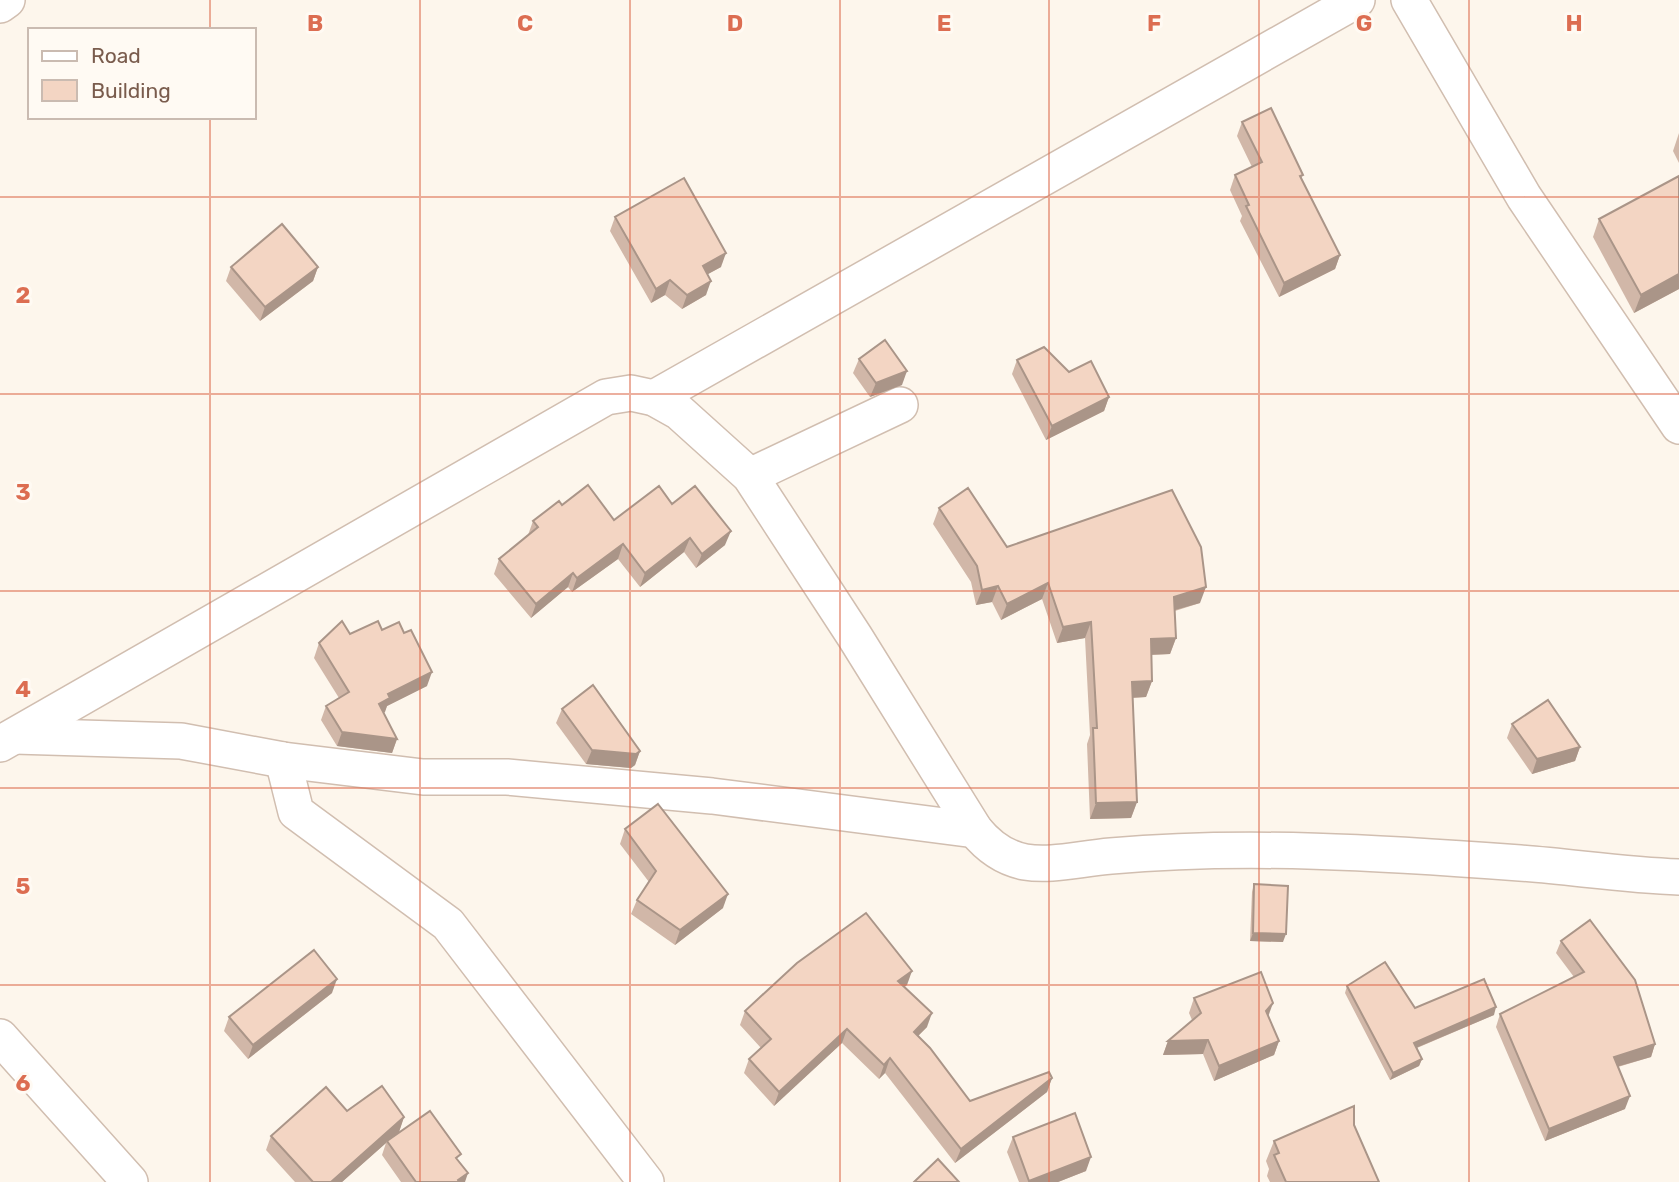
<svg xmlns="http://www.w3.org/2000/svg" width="1679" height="1182" viewBox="0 0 1679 1182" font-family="Rubik,sans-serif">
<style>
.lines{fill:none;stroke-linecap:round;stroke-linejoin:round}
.minor-casing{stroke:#d1beb0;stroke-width:38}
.minor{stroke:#fff;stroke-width:35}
.wall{fill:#d1b7a8}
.shaded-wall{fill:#aa9588}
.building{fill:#f3d5c3;stroke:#aa9588;stroke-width:2}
.grid{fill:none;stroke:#dc6d51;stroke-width:2;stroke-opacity:0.55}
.grid-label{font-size:23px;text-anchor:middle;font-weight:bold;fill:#dc6d51;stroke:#fffaf3;stroke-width:6;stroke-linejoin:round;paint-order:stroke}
</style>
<rect width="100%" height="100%" fill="#fdf6ec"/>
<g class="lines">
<g class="minor-casing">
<g id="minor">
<path d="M1409,0L1524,197L1679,426"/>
<path d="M0,5L7,0"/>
<path d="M654,398L1357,0"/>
<path d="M750,476L900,405"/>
<path d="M15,736L181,741L283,760L423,777H507L712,796L975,830"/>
<path d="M0,744L606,397L631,393L654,398L679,412L750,476L855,637L975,830C1015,879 1055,861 1111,856C1246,844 1385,853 1520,863C1573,867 1626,875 1679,877"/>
<path d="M283,760L296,812L448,924L646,1182"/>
<path d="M0,1037L130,1182"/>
</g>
</g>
<use href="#minor" class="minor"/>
</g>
<g class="wall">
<path d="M1242,122L1303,175L1301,179L1340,255L1335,269L1279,297L1240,221L1242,216L1230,190L1235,175L1252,167L1237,136Z"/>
<path d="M1679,133V163L1673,151Z"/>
<path d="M1679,176V289L1634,313L1593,237L1599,219Z"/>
<path d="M615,217L721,267L708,274L706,295L682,309L665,295L651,303L610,231Z"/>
<path d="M231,267H318L313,281L260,321L226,281Z"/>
<path d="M859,359L902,385L870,397L853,373Z"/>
<path d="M1017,360L1069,372L1109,397L1104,411L1046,440L1012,374Z"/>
<path d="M672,504L725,545L696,568L684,552L640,587L618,559L572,592L568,587L531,618L494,574L499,559L528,535L533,521L562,505L614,520Z"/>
<path d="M939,508L1007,547L1200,603L1175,611L1176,638L1170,654L1151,655L1152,681L1146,697L1133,698L1137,802L1131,818L1090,819L1087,744L1090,735L1085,638L1057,643L1042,599L1001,620L992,602L976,605L971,582L933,524Z"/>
<path d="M382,630L427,686L387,706L384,713L397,739L392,753L337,746L321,720L326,706L339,698L314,658L319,643L350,634Z"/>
<path d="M562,709L640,751L635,765L631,768L586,764L556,723Z"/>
<path d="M1512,724L1580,747L1575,761L1532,774L1507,738Z"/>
<path d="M625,829L723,908L675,945L631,914L637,900L649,882L620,844Z"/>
<path d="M1254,884L1283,942L1250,941L1252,892Z"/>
<path d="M1561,941L1655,1044L1651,1057L1618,1067L1625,1109L1545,1141L1496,1027L1500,1014L1574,977L1556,953Z"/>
<path d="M907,985L904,987L927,1027L918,1036L970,1101L1052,1078L1047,1092L955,1163L885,1073L879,1079L842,1043L774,1106L744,1073L749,1059L761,1048L740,1025L745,1011Z"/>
<path d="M1347,986L1415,1008L1494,1015L1417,1048L1422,1059L1419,1066L1390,1080L1345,993Z"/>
<path d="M332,993L248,1059L224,1031L229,1017Z"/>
<path d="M1194,998L1268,1017L1279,1041L1274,1055L1214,1081L1203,1054L1163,1055L1168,1041L1192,1020L1189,1013Z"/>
<path d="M347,1111L404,1117L399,1132L459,1161L465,1182H401L382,1155L386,1143L342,1182H295L266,1150L271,1136Z"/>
<path d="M1354,1125L1379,1182H1270L1267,1176L1269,1169L1266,1161L1274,1141Z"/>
<path d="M1013,1137L1086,1171L1058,1182H1019L1007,1152Z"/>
</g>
<g class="shaded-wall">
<path d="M726,253L721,267L697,280L703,266Z"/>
<path d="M1340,255L1335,269L1279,297L1284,283Z"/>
<path d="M318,267L313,281L260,321L265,307Z"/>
<path d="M1679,274V289L1634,313L1641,295Z"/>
<path d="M670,280L665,295L651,303L656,289Z"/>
<path d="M711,281L706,295L682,309L687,295Z"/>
<path d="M907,371L902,385L870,397L876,383Z"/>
<path d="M1109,397L1104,411L1046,440L1052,426Z"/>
<path d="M731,531L725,545L696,568L702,554Z"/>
<path d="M690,538L684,552L640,587L645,573Z"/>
<path d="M623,544L618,559L572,592L577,578Z"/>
<path d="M573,573L568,587L531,618L536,604Z"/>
<path d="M1048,583L1042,599L1001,620L1007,604Z"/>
<path d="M998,586L992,602L976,605L982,590Z"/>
<path d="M1206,587L1200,603L1168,612L1174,597Z"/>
<path d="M1091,622L1085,638L1057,643L1063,627Z"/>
<path d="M1176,638L1170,654L1145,655L1151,639Z"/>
<path d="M432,672L427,686L387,706L385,712L374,719L379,704L388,694Z"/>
<path d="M1152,681L1146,697L1126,698L1132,682Z"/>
<path d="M342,732L397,739L392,753L337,746Z"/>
<path d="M1580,747L1575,761L1532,774L1537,759Z"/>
<path d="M592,750L640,751L635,765L631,768L586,764Z"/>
<path d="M1137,802L1131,818L1090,819L1096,803Z"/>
<path d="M728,894L723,908L675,945L680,930Z"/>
<path d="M1253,933L1286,934L1283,942L1250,941Z"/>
<path d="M912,971L907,985L893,995L898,981Z"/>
<path d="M337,979L332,993L248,1059L253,1045Z"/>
<path d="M1273,1003L1268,1017L1266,1011Z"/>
<path d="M1496,1007L1494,1015L1411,1050L1414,1043Z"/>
<path d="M932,1013L927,1027L908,1046L914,1032Z"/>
<path d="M847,1029L842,1043L774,1106L779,1092Z"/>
<path d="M1208,1040L1203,1054L1163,1055L1168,1041Z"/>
<path d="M1279,1041L1274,1055L1214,1081L1219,1066Z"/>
<path d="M1655,1044L1651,1057L1609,1069L1614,1057Z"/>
<path d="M890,1058L885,1073L879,1079L884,1065Z"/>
<path d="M1422,1059L1419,1066L1390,1080L1393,1073Z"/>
<path d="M1052,1078L1047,1092L955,1163L961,1149Z"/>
<path d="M1630,1096L1625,1109L1545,1141L1549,1129Z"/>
<path d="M404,1117L399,1132L387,1141L386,1143L342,1182H331Z"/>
<path d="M1091,1157L1086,1171L1058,1182H1029V1181Z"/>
<path d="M468,1173L465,1182H457L458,1180Z"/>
</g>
<g class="building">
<path d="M1271,108L1303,175L1300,176L1340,255L1284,283L1246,206L1249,205L1235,175L1262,162L1242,122Z"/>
<path d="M1679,176V274L1641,295L1599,219Z"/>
<path d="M684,178L726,253L703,266L711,281L687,295L670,280L656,289L615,217Z"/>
<path d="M282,224L318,267L265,307L231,267Z"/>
<path d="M885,340L907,371L876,383L859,359Z"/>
<path d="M1044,347L1069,372L1091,361L1109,397L1052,426L1017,360Z"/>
<path d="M588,485L614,520L659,486L672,504L695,486L731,531L702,554L690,538L645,573L623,544L577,578L573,573L536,604L499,559L538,527L533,521L559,501L562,505Z"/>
<path d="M968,488L1007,547L1172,490L1201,547L1206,587L1174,597L1176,638L1151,639L1152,681L1132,682L1137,802L1096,803L1093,728H1097L1091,622L1063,627L1048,583L1007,604L998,586L982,590L977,566L939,508Z"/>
<path d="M342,621L350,634L378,621L382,630L399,622L404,633L411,630L432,672L388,694L390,698L379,704L397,739L342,732L326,706L349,692L319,643Z"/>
<path d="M593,685L640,751L636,754L592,750L562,709Z"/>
<path d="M1548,700L1580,747L1537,759L1512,724Z"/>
<path d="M658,804L728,894L680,930L637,900L656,871L625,829Z"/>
<path d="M1254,884L1288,886L1286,934L1253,933Z"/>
<path d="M866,913L912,971L898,981L932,1013L914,1032L930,1048L970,1101L1049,1072L1052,1078L961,1149L890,1058L884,1065L847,1029L779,1092L749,1059L771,1039L745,1011L797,963Z"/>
<path d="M1590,920L1635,980L1655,1044L1614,1057L1630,1096L1549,1129L1500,1014L1584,972L1561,941Z"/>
<path d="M314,950L337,979L253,1045L229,1017Z"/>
<path d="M1385,962L1415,1008L1484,979L1496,1007L1414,1043L1422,1059L1393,1073L1347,986Z"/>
<path d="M1261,972L1273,1003L1266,1011L1279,1041L1219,1066L1208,1040L1168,1041L1201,1013L1194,998Z"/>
<path d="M382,1086L404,1117L331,1182H313L271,1136L326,1087L347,1111Z"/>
<path d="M1354,1106V1125L1379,1182H1286L1274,1155L1279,1153L1274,1141Z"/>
<path d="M430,1111L461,1154L456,1158L468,1173L458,1180L459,1182H416L387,1141Z"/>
<path d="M1075,1113L1091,1157L1029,1181L1013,1137Z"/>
<path d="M938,1159L959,1182H914Z"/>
</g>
<path class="grid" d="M210,0V30M420,0V1182M630,0V1182M840,0V1182M1049,0V1182M1259,0V1182M1469,0V1182M210,117V1182M0,197H1679M0,394H1679M0,591H1679M0,788H1679M0,985H1679"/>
<g class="grid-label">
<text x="315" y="31">B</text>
<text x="525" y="31">C</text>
<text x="735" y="31">D</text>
<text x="944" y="31">E</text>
<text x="1154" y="31">F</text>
<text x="1364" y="31">G</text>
<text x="1574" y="31">H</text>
<text x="23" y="303">2</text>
<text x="23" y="500">3</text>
<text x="23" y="697">4</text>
<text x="23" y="894">5</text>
<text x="23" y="1091">6</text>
</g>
<rect x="28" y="28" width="228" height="91" fill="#fffaf3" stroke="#cabbb1" stroke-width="2"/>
<rect x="42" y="51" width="35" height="10" fill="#ffffff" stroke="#cabbb1" stroke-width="2"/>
<text x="91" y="63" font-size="21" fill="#7a5c4d">Road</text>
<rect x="42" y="80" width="35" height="21" fill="#f3d5c3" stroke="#cabbb1" stroke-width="2"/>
<text x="91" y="98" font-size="21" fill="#7a5c4d">Building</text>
</svg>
